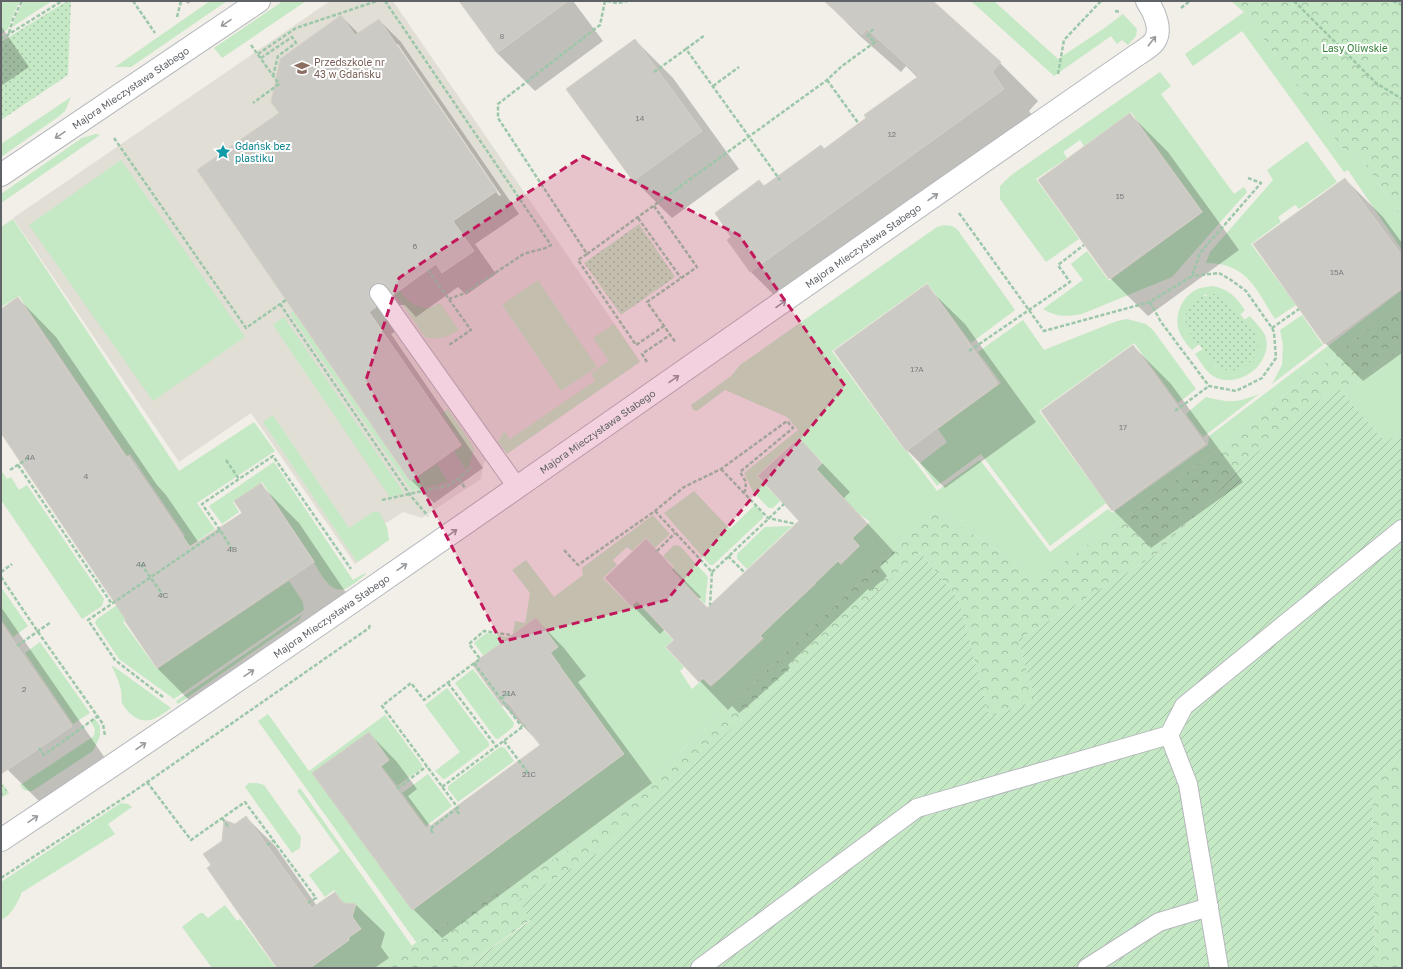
<svg xmlns="http://www.w3.org/2000/svg" width="1403" height="969" viewBox="0 0 1403 969" font-family="'Golos Text',sans-serif">
<style>
.education{fill:#e1ded6}
.grass{fill:#c5e8c5}
.forest{fill:url(#forest-crowns)}
.park{fill:url(#park-dots)}
.garden{fill:url(#garden-furrows)}
.shadow{fill:#0003;fill-rule:evenodd}
.building{fill:#cccac5;stroke:#d6d1c6}
.lines{fill:none;stroke-linecap:round;stroke-linejoin:round}
.service-casing{stroke:#b5b8bc;stroke-width:20}
.minor-casing{stroke:#b5b8bc;stroke-width:24}
.path{stroke:#9cc7a9;stroke-width:2.5;stroke-dasharray:4 2;stroke-linecap:butt}
.service{stroke:#fff;stroke-width:18}
.minor{stroke:#fff;stroke-width:22}
.oneway{stroke:#979a9d}
.marked{fill:#c2185b;fill-opacity:0.2;stroke:#c2185b;stroke-width:3;stroke-dasharray:8 5;stroke-linejoin:round}
.labels{text-anchor:middle;stroke-width:4;stroke-linejoin:round;paint-order:stroke}
.number-label{font-size:8px;fill:#7a7d7f}
.park-label{font-size:10px;fill:#348238;stroke:#fff}
.education-label{font-size:10px;fill:#785e54;stroke:#fff;text-anchor:start}
.street-label{font-size:10px;fill:#5f6368;stroke:#fff}
.culture-label{font-size:10px;fill:#0d838f;stroke:#fff;text-anchor:start}
</style>
<defs>
<pattern id="forest-crowns" width="20" height="18" patternUnits="userSpaceOnUse"><rect width="20" height="18" fill="#c5e8c5"/><path d="M2 6a3 3 0 1 1 6 0M12 15a3 3 0 1 1 6 0" fill="none" stroke="#a3c0a4"/></pattern>
<pattern id="park-dots" width="8" height="8" patternUnits="userSpaceOnUse"><rect width="8" height="8" fill="#c5e8c5"/><path d="M2 2h.1M6 6h.1" fill="none" stroke="#a3c0a4" stroke-width="1.8" stroke-linecap="round"/></pattern>
<pattern id="garden-furrows" width="10" height="10" patternUnits="userSpaceOnUse"><rect width="10" height="10" fill="#c5e8c5"/><path d="M-1 1l2-2M0 10L10 0M9 11l2-2" fill="none" stroke="#a3c0a4"/></pattern>
</defs>
<rect width="100%" height="100%" fill="#f1efe8"/>
<path class="education" d="M330,1H393L640,361L484,462L481,479L422,518L403,512L383,525L381,546L355,564L251,413L179,462L13,218Z"/>
<g class="grass">
<path d="M1,1H20L12,17L8,29L1,34Z"/>
<path d="M24,1H52L12,27L15,18Z"/>
<path d="M210,1H227L131,67H115Z"/>
<path d="M283,1H306L222,58L214,48Z"/>
<path d="M971,1H994L1058,59L1106,27L1123,14L1137,29L1136,36L1128,45L1122,40L1117,44L1111,36L1054,76Z"/>
<path d="M1244,12L1342,148L1361,158L1402,218V250L1348,170L1344,172L1242,31L1193,66L1185,54Z"/>
<path d="M1160,72L1171,86L1161,94L1234,194L1244,187L1247,192L1172,277L1082,314C1067,317 1056,317 1043,309L1083,280L1071,264L1087,251L1109,281L1203,212L1131,112L1084,146L1080,140L1063,152L1067,158L1036,179L1079,239L1046,262L1000,199V186L1010,176Z"/>
<path d="M71,97L65,111L58,117L1,157V144Z"/>
<path d="M96,134L100,135L1,203V194L82,138Z"/>
<path d="M1307,141L1337,182L1299,209L1295,205L1278,217L1281,222L1251,244L1296,305L1275,319C1256,289 1247,263 1206,263L1210,252L1273,180L1267,170Z"/>
<path d="M121,160L245,337L153,401L29,225Z"/>
<path d="M13,219L179,471L254,422L275,451L197,503L215,529L156,569L149,561L185,536L130,454L127,456L19,296L1,307V227Z"/>
<path d="M944,225L952,226L957,229L1015,310L971,343L927,283L832,351L905,451H907L937,491L980,460L1050,552L1108,509L1112,513L1208,445L1209,436L1402,290V301L1302,382L1254,417L1221,447L1041,579L936,510L708,726L582,842L416,942L258,721L268,714L309,771L385,715L422,765V768L397,786L367,747L322,780L413,910L595,775L553,673L561,666L537,633L491,666L474,643L485,634L487,633L512,638L515,621L525,623L530,593L512,570L526,560L554,597L583,575L582,568L653,515L670,534L655,548L646,538L632,551L627,547L613,560L617,565L603,578L631,607L637,602L673,640L665,647L684,667L680,671L692,689L703,679L711,687L764,639L756,630L782,606L787,611L816,584L810,578L833,557L841,565L860,546L853,538L870,522L859,514L817,469L823,463L803,442H793L757,476L780,501L773,508H769L753,492L744,473L798,430L787,417L725,390L697,411L693,410L691,405L731,376L740,365L937,227Z"/>
<path d="M387,273C398,287 407,308 427,308C431,308 436,305 440,303L459,330C447,338 438,340 425,337L383,276Z"/>
<path d="M538,280L597,367L561,391L502,305Z"/>
<path d="M1213,286C1230,290 1235,296 1245,310L1240,315C1229,300 1224,293 1204,295L1189,332L1199,344L1192,350C1188,346 1185,342 1182,337C1171,319 1181,295 1200,288C1204,287 1209,287 1213,286Z"/>
<path d="M293,311L410,482L437,464L448,482L412,491L290,314Z"/>
<path d="M1302,315L1323,345L1272,384L1282,365L1283,345L1280,330Z"/>
<path d="M1250,316C1254,321 1262,329 1265,335C1275,363 1238,391 1213,376C1206,372 1200,361 1195,354L1203,349L1216,367L1257,337L1244,320Z"/>
<path d="M284,317L404,493L390,497L273,325Z"/>
<path d="M1127,319L1146,324L1153,330L1196,389L1178,403L1134,343L1039,411L1106,503L1050,546L981,454L937,486L920,463L947,442L938,429L1001,383L978,352L1023,320L1044,350L1117,321Z"/>
<path d="M614,324L640,362L507,454L498,442L504,431L510,439L595,381L591,373L609,361L593,338Z"/>
<path d="M1402,348V430L1386,443L1344,394Z"/>
<path d="M1259,394L1203,437L1186,414L1206,397C1230,403 1236,403 1259,394Z"/>
<path d="M448,409L474,448C472,455 471,465 466,470L454,452L463,446L442,414Z"/>
<path d="M273,415L349,528L373,512H379L387,527L389,540L357,562L263,422Z"/>
<path d="M274,462L353,580L365,573L366,574C360,579 354,584 347,588C331,596 321,574 314,563L315,562L262,482L233,502L239,512L222,524L209,506Z"/>
<path d="M1,470L7,479L11,477L19,490L27,485L104,599L102,606L82,619L1,500Z"/>
<path d="M694,491L730,529L755,505L763,514V518L713,565H710L664,513Z"/>
<path d="M792,526L747,569L737,559V554L765,527Z"/>
<path d="M674,545L680,546L708,577L705,604L672,569L674,567L663,556Z"/>
<path d="M289,581L303,602L304,610L174,699L119,659L95,623L97,619L147,584L156,599L123,622L157,669Z"/>
<path d="M1,587L28,626L13,637L1,619Z"/>
<path d="M303,614L299,620L178,704L176,701Z"/>
<path d="M40,642L90,713L73,724L25,653Z"/>
<path d="M113,666L171,708C159,717 146,727 132,715C128,712 124,707 122,703C121,699 122,694 121,690C119,682 116,674 112,667Z"/>
<path d="M473,669L514,723L513,727L498,739L495,738L455,683Z"/>
<path d="M447,688L489,743V746L445,779H443L435,771L460,752L425,705Z"/>
<path d="M95,719L100,726V736L93,751L32,791C26,792 23,789 20,785L94,736L95,729L91,722Z"/>
<path d="M500,747L505,748L514,761L458,802L448,789V786Z"/>
<path d="M428,774L452,806L426,826L402,793Z"/>
<path d="M249,783H257L264,785L301,837L300,848L292,853L245,787Z"/>
<path d="M300,788L412,946L382,968H306L313,963L315,965L350,940L349,938L361,928L334,890L325,897L309,875L340,851L297,791Z"/>
<path d="M121,803L128,804L132,807L108,824L115,834L21,893V895C16,904 11,916 1,920V882Z"/>
<path d="M225,905L237,921L240,919L276,968H212L182,927L200,913H203L208,918Z"/>
</g>
<g class="forest">
<path d="M1231,1H1402V218L1361,158L1342,148L1244,12Z"/>
<path d="M1402,301V348L1344,394L1336,387L1243,464L1209,502L1154,556L1018,640L1036,702L989,716L959,600L920,552L601,851L519,900L530,920L463,968H382L422,938L582,842L708,726L936,510L1041,579L1221,447L1254,417L1302,382Z"/>
<path d="M1402,752V968H1375L1372,786Z"/>
</g>
<g class="park">
<path d="M67,1H71L68,75L1,120V42Z"/>
<path d="M639,224L675,277L621,315L584,263Z"/>
<path d="M1214,294C1216,295 1220,295 1222,296C1229,299 1256,332 1257,338C1259,347 1257,355 1251,361C1247,365 1242,369 1236,370C1230,371 1221,370 1216,366C1211,362 1208,356 1204,351C1200,345 1193,339 1189,332C1179,312 1193,296 1214,294Z"/>
<path d="M1,781L9,793L1,798Z"/>
</g>
<path class="garden" d="M1337,386L1386,443L1402,430V752L1372,786L1375,968H463L530,921L519,900L601,851L920,552L959,600L989,716L1036,702L1018,640L1154,556L1209,502L1243,464Z"/>
<g class="shadow">
<path d="M185,1H192L188,4Z"/>
<path d="M460,1H573L603,41L535,91L497,53Z"/>
<path d="M825,1H931L1000,63L1038,101L1029,111L1041,128L789,310L751,272L728,240L733,237L765,187L824,150L868,118L918,78L906,66L901,72L860,36Z"/>
<path d="M341,16L359,34L379,20L401,42L519,214L475,244L496,274L466,295L458,287L416,317L405,305H401L396,307L398,330L391,334L483,468L434,503L411,480L281,113ZM395,44H398L501,195L499,196Z"/>
<path d="M1,26L29,67L1,86Z"/>
<path d="M635,40L673,78L739,169L672,218L634,180Z"/>
<path d="M1130,114L1168,152L1239,250L1148,316L1110,278L1039,180Z"/>
<path d="M1345,179L1383,217L1402,243V353L1363,381L1325,343Z"/>
<path d="M926,286L965,324L1036,422L945,488L907,450Z"/>
<path d="M18,298L56,337L157,485L166,495L199,543L243,513L261,485L299,523L351,600L195,706L157,668L126,622L128,621L1,432V310Z"/>
<path d="M1133,346L1171,384L1243,482L1151,548L1113,510Z"/>
<path d="M803,443L850,492L844,498L895,553L880,567L887,576L870,591L868,589L788,665L790,668L748,706L739,713L732,706L728,710L700,681L675,640L665,629L660,634L606,578L646,541L701,597L699,599L708,608L800,521Z"/>
<path d="M1,607L109,764L46,808L8,770L1,760Z"/>
<path d="M536,619L564,648L586,676L578,682L652,783L442,938L413,909L313,774L369,733L397,762L417,789L408,796L431,827L541,745L503,705Z"/>
<path d="M246,817L275,846L317,906L335,894L345,904L356,905L385,933L381,947L389,958L376,967L377,968H279L213,865L223,841L235,825Z"/>
</g>
<g class="building">
<path d="M459,1H568L497,53Z"/>
<path d="M824,1H933L1001,62L992,72L1004,89L750,272L727,240L731,237L715,213L759,180L764,186L821,145L824,149L866,118L864,115L919,76L867,29L862,35Z"/>
<path d="M341,15L355,35L379,19L497,191L453,221L474,251L442,273L436,264L393,295L388,287L383,283H378L373,284L369,289V294L376,307L369,312L461,445L410,481L197,170L279,113L271,102L280,59Z"/>
<path d="M635,39L702,131L633,181L566,89Z"/>
<path d="M1130,113L1202,212L1109,279L1038,180Z"/>
<path d="M1345,178L1402,256V288L1324,344L1253,244Z"/>
<path d="M927,284L998,384L906,451L834,351Z"/>
<path d="M18,297L126,457L128,456L190,547L242,513L234,501L261,483L314,562L157,668L125,621L126,620L1,433V309Z"/>
<path d="M1133,345L1205,444L1112,511L1041,411Z"/>
<path d="M803,442L822,463L816,469L867,524L852,538L859,546L841,563L838,561L760,636L762,638L720,678L710,685L703,678L699,682L666,647L674,640L637,600L631,606L605,578L646,539L673,568L671,570L707,608L799,521L758,476L793,443Z"/>
<path d="M536,618L558,647L550,653L624,754L412,910L312,773L369,732L389,760L380,767L426,829L540,745L508,702L502,706L472,664Z"/>
<path d="M1,623L72,726L1,774Z"/>
<path d="M246,816L312,908L335,892L343,903L356,904L352,917L361,929L348,938L349,940L310,968H277L207,868L211,865L203,854L222,841L224,820L235,824Z"/>
</g>
<g class="lines">
<g class="service-casing">
<g id="service">
<path d="M379,293L517,487"/>
<path d="M1169,735L1188,784L1219,968"/>
<path d="M700,968L917,808L1169,735L1184,706L1402,529"/>
<path d="M1087,968L1159,922L1209,907"/>
</g>
</g>
<g class="minor-casing">
<g id="minor">
<path id="s1" d="M1,175L259,1"/>
<path id="s2" d="M1,840C383,586 756,318 1134,57C1141,52 1149,48 1154,42C1163,30 1154,11 1147,1"/>
</g>
</g>
<g class="path">
<path d="M133,1L155,33"/>
<path d="M385,1L551,245C542,251 532,250 522,255L465,293L449,299"/>
<path d="M605,1L600,25L498,104V118L587,254L827,80L842,66L875,42L868,36L873,29"/>
<path d="M607,1L617,3L628,1"/>
<path d="M1294,1L1376,83L1402,99"/>
<path d="M1393,1L1402,5"/>
<path d="M1181,8L1190,1"/>
<path d="M1115,11L1121,12"/>
<path d="M177,17L181,1"/>
<path d="M9,33L13,19L22,1"/>
<path d="M1,39L62,1"/>
<path d="M251,45L279,84L253,103"/>
<path d="M686,49L705,35"/>
<path d="M258,54L296,28L377,1"/>
<path d="M261,58L292,37L296,43L278,56L273,76"/>
<path d="M654,72L686,49L780,180"/>
<path d="M1058,74L1064,40L1101,1"/>
<path d="M827,80L859,124"/>
<path d="M713,86L739,67"/>
<path d="M114,138L246,328L286,300"/>
<path d="M654,206L697,267L647,302L676,343"/>
<path d="M959,213L1044,331L1150,302L1192,276L1200,253L1261,183L1248,178"/>
<path d="M638,218L681,278"/>
<path d="M587,254L578,260L636,345L664,326"/>
<path d="M428,270L471,330L449,345"/>
<path d="M1150,302L1161,322L1209,386L1236,391L1262,378L1276,358L1274,332L1272,328L1246,291L1231,280L1219,273L1192,276"/>
<path d="M280,304L410,495L428,516"/>
<path d="M1272,328L1299,309"/>
<path d="M969,351L1070,282L1058,265L1084,245"/>
<path d="M647,362L642,354L670,335"/>
<path d="M1175,411L1209,386"/>
<path d="M226,460L239,479"/>
<path d="M18,465L112,604"/>
<path d="M721,469L768,518L796,524"/>
<path d="M10,470L30,457"/>
<path d="M459,479L465,488"/>
<path d="M382,500L450,485L468,471L471,467"/>
<path d="M655,511L712,572L710,605"/>
<path d="M220,530L202,504L273,456L351,569"/>
<path d="M564,550L578,565L655,511L684,487L721,469L787,421L793,428L740,472L746,482L745,492"/>
<path d="M657,551L675,533"/>
<path d="M728,556L744,572"/>
<path d="M141,564L163,595"/>
<path d="M1,572L12,564"/>
<path d="M712,572L784,504"/>
<path d="M1,577L38,632L103,724L105,736"/>
<path d="M17,646L51,622"/>
<path d="M474,663L522,727"/>
<path d="M448,683L496,746"/>
<path d="M163,697L115,660L88,620L220,530L232,549"/>
<path d="M501,699L509,693"/>
<path d="M504,741L529,774"/>
<path d="M39,748L44,755L98,716"/>
<path d="M147,782L191,840L245,802L316,898L308,903"/>
<path d="M442,787L525,725"/>
<path d="M397,789L427,766"/>
<path d="M459,814L456,809L458,808L382,706L411,683L424,700L480,659L469,644L484,631L511,635"/>
<path d="M222,818L229,828"/>
<path d="M433,833L430,829L456,809"/>
<path d="M267,845L274,840"/>
<path d="M1,878L133,792L369,628L370,624"/>
</g>
<use href="#service" class="service"/>
<use href="#minor" class="minor"/>
</g>
<defs><path id="oneway-shaft" d="M-6 0H5M1.5-3L5.5 0L1.5 3" fill="none" stroke-width="1.6" stroke-linecap="round" stroke-linejoin="round"/></defs>
<g class="oneway">
<use href="#oneway-shaft" transform="translate(226 23) rotate(146)"/>
<use href="#oneway-shaft" transform="translate(1152 41) rotate(-52)"/>
<use href="#oneway-shaft" transform="translate(60 135) rotate(146)"/>
<use href="#oneway-shaft" transform="translate(933 197) rotate(-35)"/>
<use href="#oneway-shaft" transform="translate(781 304) rotate(-35)"/>
<use href="#oneway-shaft" transform="translate(674 379) rotate(-35)"/>
<use href="#oneway-shaft" transform="translate(452 533) rotate(-35)"/>
<use href="#oneway-shaft" transform="translate(402 567) rotate(-34)"/>
<use href="#oneway-shaft" transform="translate(249 673) rotate(-34)"/>
<use href="#oneway-shaft" transform="translate(141 746) rotate(-34)"/>
<use href="#oneway-shaft" transform="translate(33 819) rotate(-34)"/>
</g>
<path class="marked" d="M583,156L739,235L845,386L667,600L501,642L366,380L399,278Z"/>
<defs>
<g id="school-bare" transform="scale(1.2)"><path d="M0-5L7-2L0 1L-7-2ZM-4 1L0 2.5L4 1V4Q0 6-4 4Z" fill="#8d6e63" stroke="#fff" stroke-width="2.5" paint-order="stroke"/></g>
<g id="sight-bare" transform="scale(1.2)"><path d="M0-6L1.8-2.2L6-1.7L2.9 1.2L3.7 5.4L0 3.3L-3.7 5.4L-2.9 1.2L-6-1.7L-1.8-2.2Z" fill="#0f9aa8" stroke="#fff" stroke-width="2.5" paint-order="stroke"/></g>
</defs>
<g fill-rule="evenodd">
<use href="#school-bare" x="302" y="68"/>
<use href="#sight-bare" x="223" y="152"/>
</g>
<g class="labels">
<g class="number-label">
<text x="502" y="39">8</text>
<text x="640" y="121">14</text>
<text x="892" y="137">12</text>
<text x="1120" y="199">15</text>
<text x="415" y="249">6</text>
<text x="1337" y="275">15A</text>
<text x="917" y="372">17A</text>
<text x="1123" y="430">17</text>
<text x="30" y="460">4A</text>
<text x="86" y="479">4</text>
<text x="232" y="552">4B</text>
<text x="141" y="567">4A</text>
<text x="163" y="598">4C</text>
<text x="24" y="692">2</text>
<text x="509" y="696">21A</text>
<text x="529" y="777">21C</text>
</g>
<g class="park-label">
<text x="1355" y="52">Lasy Oliwskie</text>
</g>
<g class="education-label">
<text x="314" y="66">Przedszkole nr<tspan x="314" dy="12">43 w Gdańsku</tspan></text>
</g>
<g class="street-label">
<text dy="4" stroke="none"><textPath href="#s1" startOffset="156">Majora Mieczysława Słabego</textPath></text>
<text dy="4" stroke="none"><textPath href="#s2" startOffset="1047">Majora Mieczysława Słabego</textPath></text>
<text dy="4" stroke="none"><textPath href="#s2" startOffset="723">Majora Mieczysława Słabego</textPath></text>
<text dy="4" stroke="none"><textPath href="#s2" startOffset="399">Majora Mieczysława Słabego</textPath></text>
</g>
<g class="culture-label">
<text x="235" y="150">Gdańsk bez<tspan x="235" dy="12">plastiku</tspan></text>
</g>
</g>
<rect width="1403" height="969" fill="none" stroke="#5f6368" stroke-width="4"/>
</svg>
